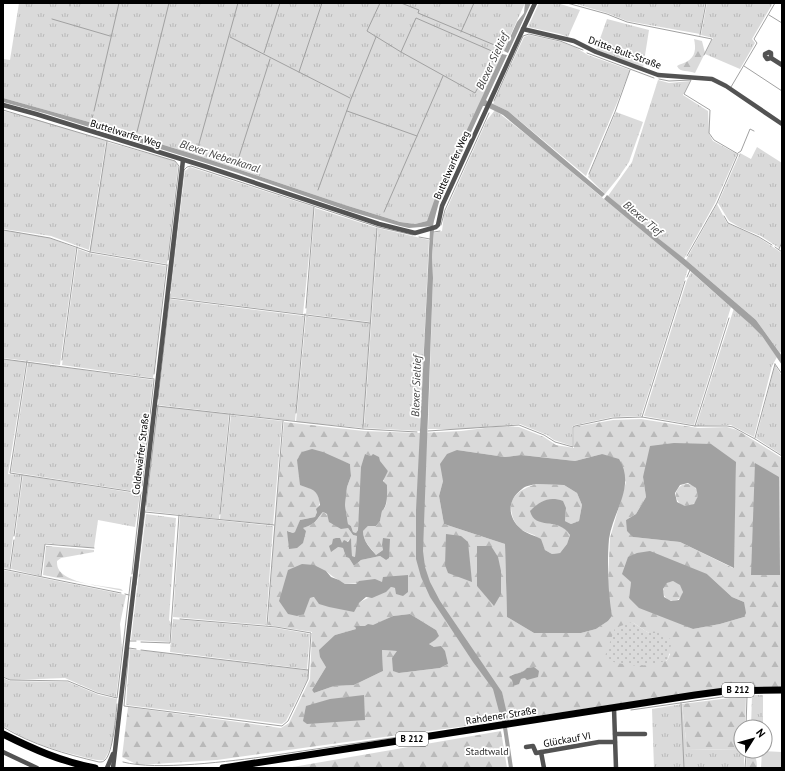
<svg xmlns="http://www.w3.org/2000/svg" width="785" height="771" viewBox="0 0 785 771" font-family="'PT Sans',sans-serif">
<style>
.grass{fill:url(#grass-tufts)}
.forest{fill:url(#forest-firs);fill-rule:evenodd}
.garden{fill:url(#garden-dots)}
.pitch{fill:#dadada}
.water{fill:#a1a1a1;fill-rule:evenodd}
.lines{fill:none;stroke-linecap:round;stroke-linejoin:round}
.stream{stroke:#a1a1a1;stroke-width:1}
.canal{stroke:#a1a1a1;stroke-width:4}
.minor{stroke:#535353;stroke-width:4.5}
.primary{stroke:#000;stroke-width:7}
.labels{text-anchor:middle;stroke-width:3.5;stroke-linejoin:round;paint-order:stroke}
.shield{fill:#fff;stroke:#4c4c4c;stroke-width:1}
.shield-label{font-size:9px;font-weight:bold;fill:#000}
.street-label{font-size:10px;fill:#000;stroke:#fff}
.park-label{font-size:10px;fill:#313131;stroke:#fff}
.water-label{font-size:11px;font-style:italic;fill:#424242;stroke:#fff}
</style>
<defs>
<pattern id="grass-tufts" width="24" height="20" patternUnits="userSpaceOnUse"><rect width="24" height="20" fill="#dadada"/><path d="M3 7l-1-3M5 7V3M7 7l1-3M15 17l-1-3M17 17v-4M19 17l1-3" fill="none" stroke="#b9b9b9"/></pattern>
<pattern id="forest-firs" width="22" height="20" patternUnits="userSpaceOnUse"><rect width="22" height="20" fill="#dadada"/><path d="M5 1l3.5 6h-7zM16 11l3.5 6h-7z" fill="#b9b9b9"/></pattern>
<pattern id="garden-dots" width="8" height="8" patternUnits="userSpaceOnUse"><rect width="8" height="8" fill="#dadada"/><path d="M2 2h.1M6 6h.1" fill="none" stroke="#b9b9b9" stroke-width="1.8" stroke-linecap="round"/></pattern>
</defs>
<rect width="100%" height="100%" fill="#fff"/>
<g class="grass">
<path d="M19,3H525L427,221L415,224L400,222L345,205L193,154L89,122L3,98V59L10,60Z"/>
<path d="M539,3H557L580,10L568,37L560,34L528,27Z"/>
<path d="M573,3H705L700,34L627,21L607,13Z"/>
<path d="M707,3H773L752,39L755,43L740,69L705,54L713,38L701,35Z"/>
<path d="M607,19L649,30L643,68L596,50Z"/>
<path d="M529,35L561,42L575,47L588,55L630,70L617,103L586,176L508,111L493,104L524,37Z"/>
<path d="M658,80L669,83L690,81L683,95L708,111L709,134L713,141L737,154L715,203L684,259L658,238L653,231L650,230L608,196L632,162Z"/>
<path d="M495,110L532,139L688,269L641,416L613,417L575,425L572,427V446L554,440L547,435L520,424L464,429H428L433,278L432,257L434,233L442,231L444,215L487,120Z"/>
<path d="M3,111L32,118L106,141L89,250L51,236L3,229Z"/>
<path d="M616,112L643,122L629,162L618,178L605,194L588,177Z"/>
<path d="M107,142L175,161L178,166L167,264L90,251Z"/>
<path d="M757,147L782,163V241L779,248L761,236L741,228L729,221L718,203L740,153L751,159Z"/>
<path d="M190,167L314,207L303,314L170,297L185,171Z"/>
<path d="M717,204L727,223L758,237L782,253V350L780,353L756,320L686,260Z"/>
<path d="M315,208L377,228L370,322L306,314Z"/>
<path d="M378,228L429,240L420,431L364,428Z"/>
<path d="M3,230L50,238L76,248L60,365L3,358Z"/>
<path d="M78,249L89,253L166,266L153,378L62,365Z"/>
<path d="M691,272L731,307L694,425L644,416L687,280Z"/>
<path d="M170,299L304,316L295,421L158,405Z"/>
<path d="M734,308L762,336L777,357L772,366L754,437L731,425L696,426Z"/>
<path d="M306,316L370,323L363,428L296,422Z"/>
<path d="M3,359L26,362L8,474L21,475L9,569L3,568Z"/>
<path d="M28,362L153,380L140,492L11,472Z"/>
<path d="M775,365L782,376V455L756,438Z"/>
<path d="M158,406L229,414L219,519L146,511Z"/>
<path d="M231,415L282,421L273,525L220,519Z"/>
<path d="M23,475L140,494L135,527L98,520L94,548L45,543L40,576L11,569Z"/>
<path d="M146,514L176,518L169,620L171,623L169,642L131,640Z"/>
<path d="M180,516L273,526L266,625L173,617Z"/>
<path d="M3,570L126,595L120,624L122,648L116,697L97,692L65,678L10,680L3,676Z"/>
<path d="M173,619L276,628L310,634L307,669L170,652Z"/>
<path d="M130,649L308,670V678L286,721L282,724L126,705Z"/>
<path d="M3,678L10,681L68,682L99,695L117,699C115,718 116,743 104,760C96,761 88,758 80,756C53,750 27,741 3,726Z"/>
<path d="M752,695H763V727H751Z"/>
<path d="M682,704L687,749L741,750V751H744V768H654L652,709Z"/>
</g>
<g class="forest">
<path d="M694,39L702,41L705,53L695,73C689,70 680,73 677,66C680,64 682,64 686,62C696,57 696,48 694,39Z"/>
<path d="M641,419L698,428L727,427L737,430L782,458V688L657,698L489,723L339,743L217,760L138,765L122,757L128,707L281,728L289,723L310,679L312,632L268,625L274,534L284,422L364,431L420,433L461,431L501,426L519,427L544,437L556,445L574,448V427L613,420ZM457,450L505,457L521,455L575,461L602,454L626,482L610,538L608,581L609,600L612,616L608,621L596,629L581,633H534L507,617L505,544L444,524L439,496L443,481ZM365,454C375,457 381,463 388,471C386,474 384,476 384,480C382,489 392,503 382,511L380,521L376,526H368L363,531C363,541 370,547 376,555L383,550L382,545L386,560L380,556L361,560L354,566L349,558L346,557L343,548L338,547L351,539L352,556L355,557L357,536L353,535L348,528L323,512C316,521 315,524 303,528L289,549L288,531L293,533L296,532L300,520L315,517C319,507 322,500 315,490L337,459L350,464L351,476L347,487L345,505L348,524L351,526L353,532L356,533L358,530ZM736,462L733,568L680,542L633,537L626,520L636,514L646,497L643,477ZM326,571C332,577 338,579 345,584L382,582L408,592L391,587C381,597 369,595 359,603L315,597L310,598ZM707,574L732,597L744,602V617L720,624L693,629L629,598L631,582ZM410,614L436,630L429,644L434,647L448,664L440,668L399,673L397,651L382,650L383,671L354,685L334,686L314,693L312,690L326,667L335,635L356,629V626H373L393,616ZM632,622L649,633L670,654L668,659L666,661ZM523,672L525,678L521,679L513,685L511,675Z"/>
<circle cx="687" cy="495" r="11"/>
<path d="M536,484L564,485L577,493L582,505L579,521L571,524L565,521L566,508L545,523C557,525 563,524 570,535L567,544L560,553L552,554L545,550C543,544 538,537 534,535C530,533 525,532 522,530C517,526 513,520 512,514C507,496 522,489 536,484Z"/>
<path d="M46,546L94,550V552L61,558L57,561C57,563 57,566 58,568C64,584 106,586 121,589L123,591L43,575Z"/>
<circle cx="673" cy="591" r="10"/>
<path d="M746,696L745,727H741V750L687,749L682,704Z"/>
<path d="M501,731L507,768H287Z"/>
<path d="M751,751C756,756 757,761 757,768H746L747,753Z"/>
</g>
<path class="garden" d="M632,622L649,633H660L672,640L668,659C665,662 661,662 657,663C637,668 623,665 604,659L615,628Z"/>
<path class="pitch" d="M762,751L782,752V768H761Z"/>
<g class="water">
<path d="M525,3H531L508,53L504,51L517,22L524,13Z"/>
<path d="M502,54L507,55L486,100L488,102L486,106H483L439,202L434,221L433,226L409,228L400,226L349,211L238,173L47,114L3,102V98L89,122L193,154L345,205L400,222L415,224L427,221L434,201Z"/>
<path d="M491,103L508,111L605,194L602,197L503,115L489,108Z"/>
<path d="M607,195L650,230L659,236L658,238L686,260L756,320L782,356V365L762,336L750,324L688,269L604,199Z"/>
<path d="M430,230H434L432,257L433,278L423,551L425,567L430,582L440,601L502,692L508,718L501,719L493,689L473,662L430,597L421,577L416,559V510Z"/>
<path d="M674,443L711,444L736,462L734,568L680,542L633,537L627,531L626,520L636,514L646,497L643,477L650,446ZM688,483L696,488L698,496L694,504L685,506L677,502L675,493L680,485Z"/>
<path d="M312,449L323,452L350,464L351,476L347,487L345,505L348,524L351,526L353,532L356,533L358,530L361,467L365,454L371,456L373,454L379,457L380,461L388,471L383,481L387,485C387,493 388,506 382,511L380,521L376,526H368L363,531C363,541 370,548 376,555L383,550L382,545L383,538L390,539L389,558L386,560L380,556L361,560L354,566L349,558L346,557L343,548L338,547L331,552L329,546L332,544L333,539L336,538H340L342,543L344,540L348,542L351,538L352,556L355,557L357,536L353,535L348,528L341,529L329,522L327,514L323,512C315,521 316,524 303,528L306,531L303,543L297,548L289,549L287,531L293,533L295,532L300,520L315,517L317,512L316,509L320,505C318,490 314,490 300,485L297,460L302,452Z"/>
<path d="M457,450L505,457L521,455L575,461L602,454L619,459C636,486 613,511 609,539C607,563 608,592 612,616L608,621L596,629L581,633H534L507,617L505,544L444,524L439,496L443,481L440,464L447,454ZM536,484L564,485L577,493L582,505L579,521L571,524L565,521L566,508L563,501C549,496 540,501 530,511C535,531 558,516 570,535L567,544L560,553L552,554L545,550L541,539C535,535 526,534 521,529C507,517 507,500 522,489C525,486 532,485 536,484Z"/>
<path d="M755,463L779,477L780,575H751Z"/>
<path d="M446,534L461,536L468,542L472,582L448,573L445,565Z"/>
<path d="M477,546H491L498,557L501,571V594L494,606L477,586Z"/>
<path d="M650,551L707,574L732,597L744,602L746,613L744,617L720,624L693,629L639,608L629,598L631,582L622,574L628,557L637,553ZM673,581L680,585L683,592L679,600L671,601L664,597L663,589L667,583Z"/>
<path d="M302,564L314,565L326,571L331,577L339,580L345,584H356L359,581L375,579L382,582L383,577L408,575V592L403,596L396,594L395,588L391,587L386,592L372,598L366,597L359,603L354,612L329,607L319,604L314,597L310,598L304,614L297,616L288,614L279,601L288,570Z"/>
<path d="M410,614L436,630L439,636L435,640L429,644L434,647L441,646L445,651L448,664L440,668L399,673L393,671L392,658L397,651L382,650L383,671L354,685L334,686L314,693L312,690L326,667L320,657L319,650L335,635L356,629L355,626H365L368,624L373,625L393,616Z"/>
<path d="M534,667L539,671L538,677L527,680L525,678L521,679L519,684L513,686L512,680L509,677C515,672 521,675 527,668Z"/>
<path d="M364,695L365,720L307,724L303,721L306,706L330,699Z"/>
</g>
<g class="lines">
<g class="stream">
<path d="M380,3L367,31L401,52L475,93L497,53"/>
<path d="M401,3L419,10L418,13L504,49"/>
<path d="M567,3L607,14L627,22L712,39L704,55"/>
<path d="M27,4V3"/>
<path d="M70,6V3"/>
<path d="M769,15L782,23"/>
<path d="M52,19L110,36"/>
<path d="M461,32L474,3"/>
<path d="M700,35L706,3"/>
<path d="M230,37L350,98"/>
<path d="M401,52L416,18L501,55"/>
<path d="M264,53L280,3"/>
<path d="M587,53L654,78"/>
<path d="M744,66L782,91"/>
<path d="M299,72L322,3"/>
<path d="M659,79L669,81L691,80L684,94L710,110L709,133L714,140L738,154L717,203L687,256"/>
<path d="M731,87L757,43L754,39L775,3"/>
<path d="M494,101L523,36L529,34L560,41L583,50"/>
<path d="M3,110L175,161L179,166L168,260"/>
<path d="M94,111L119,3"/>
<path d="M347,111L417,136"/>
<path d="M92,118L93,115"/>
<path d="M137,132L169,3"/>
<path d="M197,151L238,3"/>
<path d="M738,153L741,151L750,129L754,131"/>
<path d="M237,163L270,59"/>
<path d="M589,174L615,112L630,70"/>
<path d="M318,190L351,99L376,37"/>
<path d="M384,212L443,76"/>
<path d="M724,216L728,223L759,237L772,245"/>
<path d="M441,225L445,210L489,113"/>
<path d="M3,230L50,238L90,252L167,265"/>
<path d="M434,232L440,231"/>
<path d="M419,237L430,239"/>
<path d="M775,247L782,252"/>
<path d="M779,249L782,242"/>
<path d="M90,252L107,141"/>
<path d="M687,277L690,270"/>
<path d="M170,291L184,170L187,167L191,166L378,227L413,235"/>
<path d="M170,298L370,323"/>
<path d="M306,308L314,207"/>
<path d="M3,359L154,379"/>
<path d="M62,360L77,247"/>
<path d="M27,361L10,473L141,493"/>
<path d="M775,364L782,374"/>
<path d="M154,374L167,265"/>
<path d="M158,399L170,294"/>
<path d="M157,406L363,429L417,432"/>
<path d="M296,413L305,314"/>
<path d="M642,417L685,281"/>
<path d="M695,426L729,318"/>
<path d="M363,428L377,228"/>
<path d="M428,431L519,425L544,435L555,442L573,447V427L575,426L613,418L642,417L695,426H727L733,427L755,439L782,456"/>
<path d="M755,438L775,364"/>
<path d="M142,486L154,380"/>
<path d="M146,505L158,405"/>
<path d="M145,512L274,525"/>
<path d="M220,514L230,414"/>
<path d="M14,536L22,475"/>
<path d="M3,569L121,593"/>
<path d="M10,569L14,540"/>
<path d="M132,574L141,492"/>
<path d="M41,576L45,544L94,548"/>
<path d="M136,585L145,510"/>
<path d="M125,594L129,595"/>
<path d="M267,625L283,421"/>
<path d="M130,641H136"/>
<path d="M141,642L170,643L179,515"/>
<path d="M136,649L129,648L124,706L282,726L288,721L308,679L311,633L276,627L180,619"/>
<path d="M141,650L308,670"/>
<path d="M3,677L10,680L68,681L97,693L117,698L131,577"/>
<path d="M681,703L684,768"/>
<path d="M631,710L722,697L747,696L746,727"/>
<path d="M3,727C33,745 65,754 99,762C102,762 103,762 105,760C113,753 116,715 117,704"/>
<path d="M123,762C156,771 232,761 269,756C314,749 359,743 405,736"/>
<path d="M745,768L746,755"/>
</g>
<path class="canal" d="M503,714L511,768"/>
<g class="minor">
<path d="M523,29L574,41L596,52L658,75L712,79L726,86L782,124"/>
<path d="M771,58V53L769,52L765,54V56L767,59L771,58L782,65"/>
<path d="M3,105L36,114L207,167L379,224L415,233L436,227L438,225L442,206L535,3"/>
<path d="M614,708L616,768"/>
<path d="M615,734H645"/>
<path d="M526,747L533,746L536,753L599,742H615"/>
<path d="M3,752L37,768"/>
<path d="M541,752L544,768"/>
<path d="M107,768L113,754"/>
<path d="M113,768L183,160"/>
</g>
<g class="primary">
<path d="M3,734C33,749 62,762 95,768"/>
<path d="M223,768L695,695L725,691L782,690"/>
</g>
</g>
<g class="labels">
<g class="shield">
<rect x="722" y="683" width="32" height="14" rx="3"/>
<rect x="396" y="732" width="32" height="14" rx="3"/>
</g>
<g class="shield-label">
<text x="738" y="693">B 212</text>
<text x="412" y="742">B 212</text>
</g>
<g class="street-label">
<text transform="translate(625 52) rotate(20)" y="4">Dritte-Bult-Straße</text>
<text transform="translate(126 133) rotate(17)" y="4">Buttelwarfer Weg</text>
<text transform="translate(451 165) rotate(-66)" y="4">Buttelwarfer Weg</text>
<text transform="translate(140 454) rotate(-83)" y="4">Coldewärfer Straße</text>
<text transform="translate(501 715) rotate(-9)" y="4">Rahdener Straße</text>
<text transform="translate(567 739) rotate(-10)" y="4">Glückauf VI</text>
</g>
<g class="park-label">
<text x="487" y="755">Stadtwald</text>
</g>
<g class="water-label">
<text transform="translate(492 61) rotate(-65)" y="4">Blexer Sieltief</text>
<text transform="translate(220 156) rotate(18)" y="4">Blexer Nebenkanal</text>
<text transform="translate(643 218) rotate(40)" y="4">Blexer Tief</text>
<text transform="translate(416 386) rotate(-88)" y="4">Blexer Sieltief</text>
</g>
</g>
<rect width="785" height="771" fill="none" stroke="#000000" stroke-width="8"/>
<g transform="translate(753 739) rotate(53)"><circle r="19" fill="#ffffff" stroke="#999999"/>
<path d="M0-3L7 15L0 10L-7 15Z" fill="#000000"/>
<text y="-6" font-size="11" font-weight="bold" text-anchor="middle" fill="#000000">N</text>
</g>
</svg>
